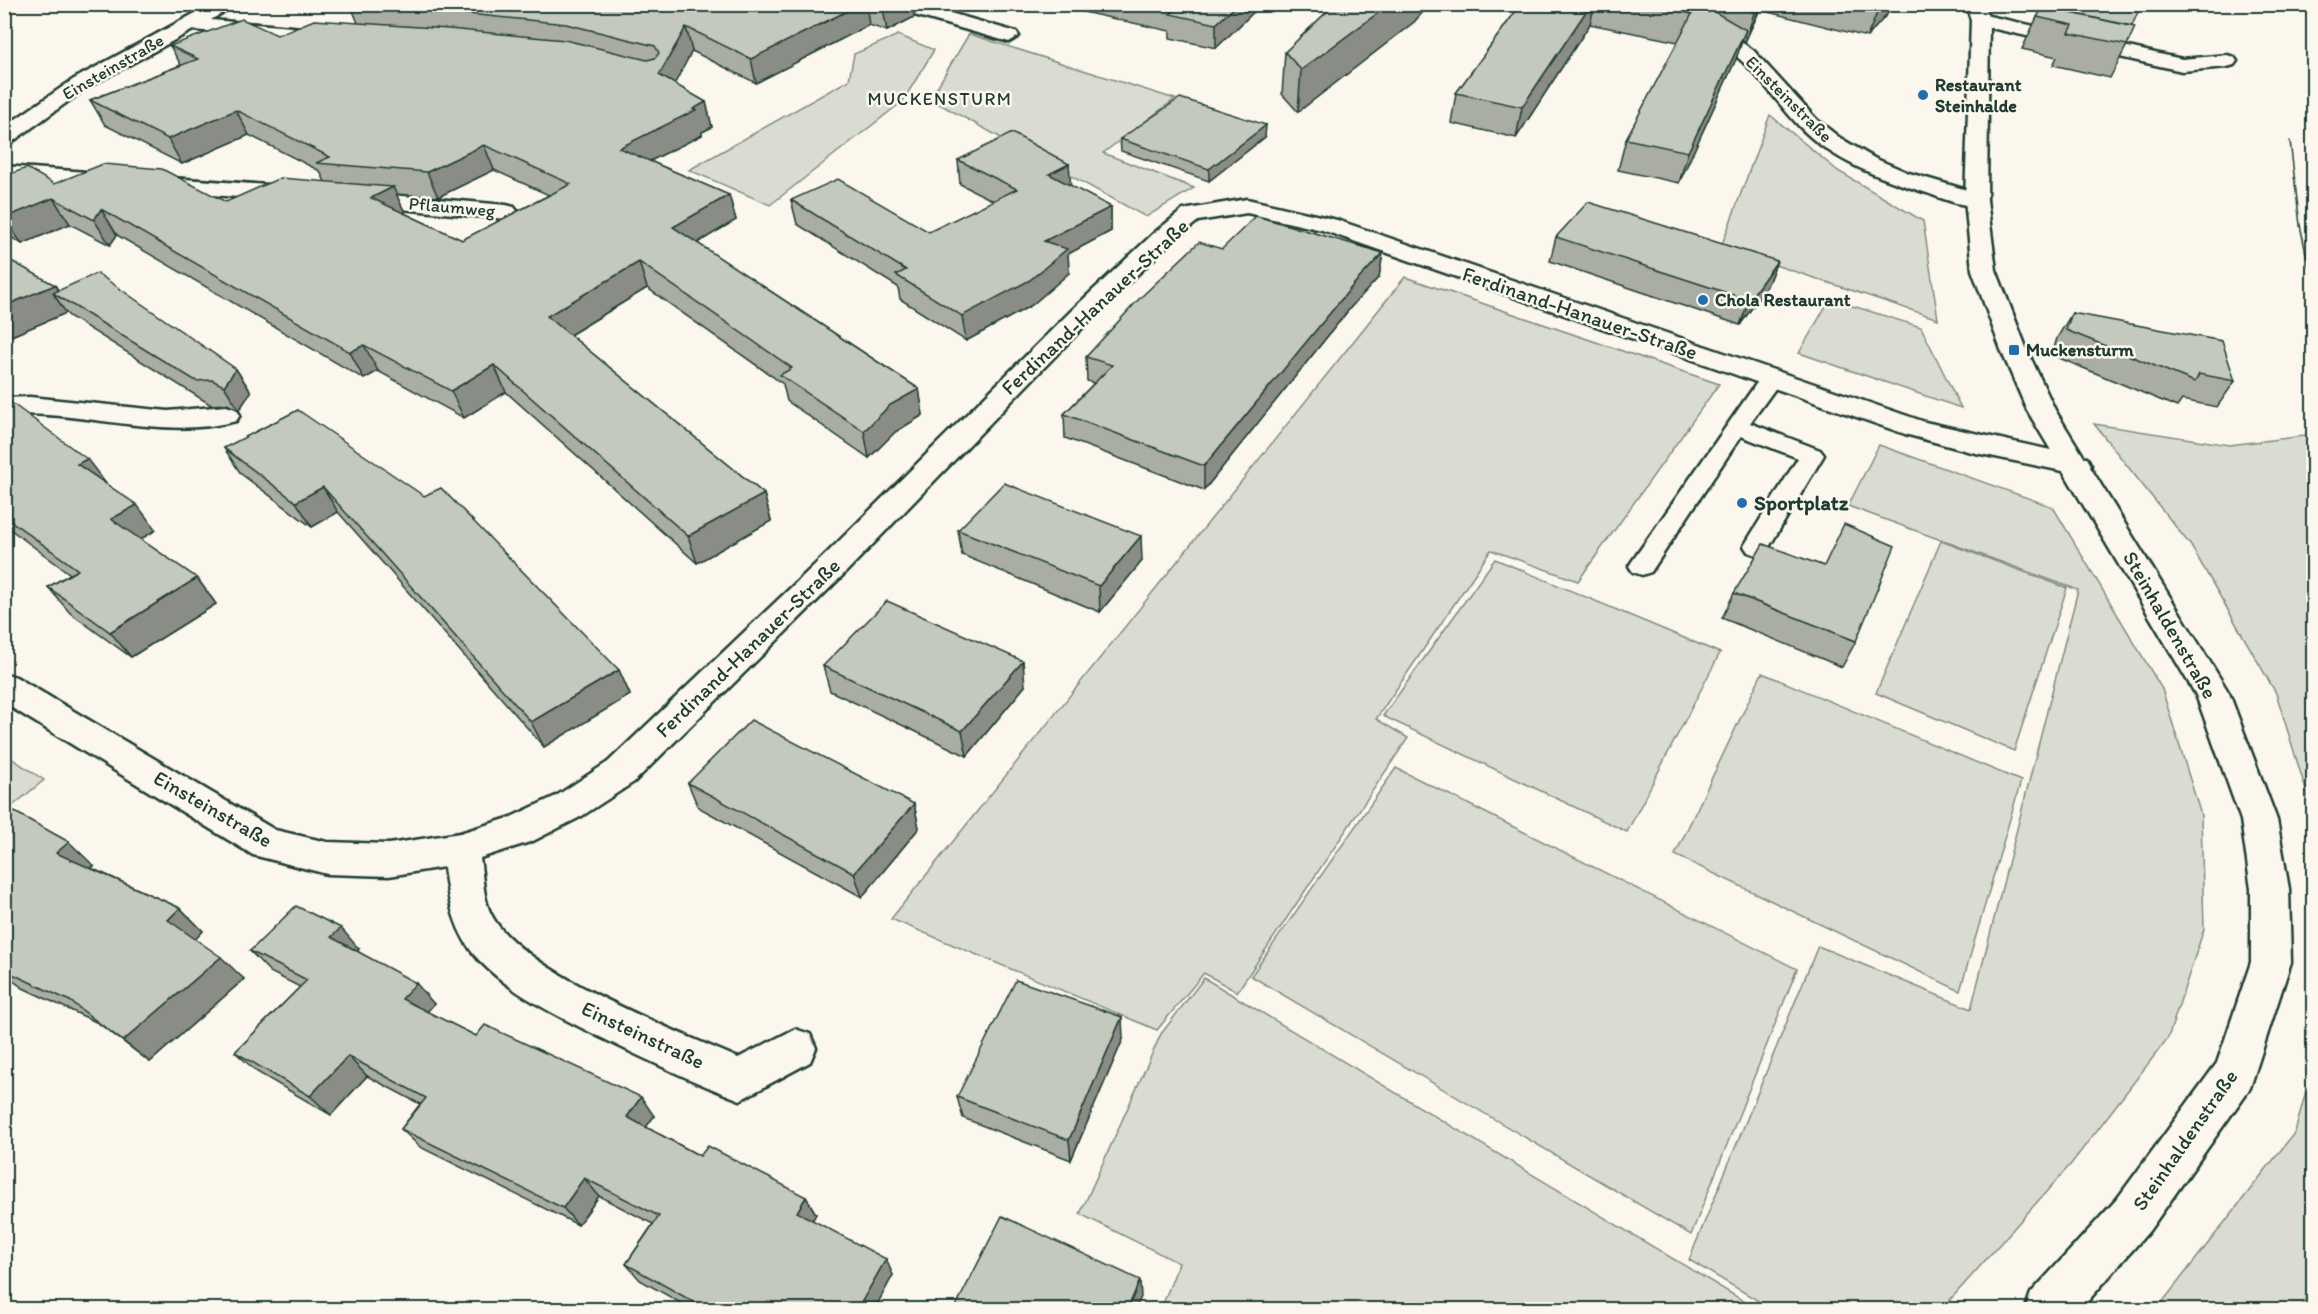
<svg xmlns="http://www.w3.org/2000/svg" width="2318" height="1314" viewBox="0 0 2318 1314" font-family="Itim,sans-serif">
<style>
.green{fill:#dbdcd1;stroke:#7d8c82;stroke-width:1.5}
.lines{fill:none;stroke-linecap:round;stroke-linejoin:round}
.lane-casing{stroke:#1f3d34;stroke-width:5}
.street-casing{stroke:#1f3d34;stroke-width:5}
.secondary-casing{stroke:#1f3d34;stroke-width:5}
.lane{fill:#fbf7ec;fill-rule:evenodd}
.street{fill:#fbf7ec;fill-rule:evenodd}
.secondary{fill:#fbf7ec;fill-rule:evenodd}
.tram{stroke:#1f3d34;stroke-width:1.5}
.wall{fill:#a9ada3;stroke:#1f3d34;stroke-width:1.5;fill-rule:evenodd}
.shaded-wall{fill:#898d85;stroke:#1f3d34;stroke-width:1.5}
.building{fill:#c4c9be;stroke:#1f3d34;stroke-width:1.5}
.poi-dot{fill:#1f6fb2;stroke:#fbf7ec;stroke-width:2}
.labels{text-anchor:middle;stroke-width:5;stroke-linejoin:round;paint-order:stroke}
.far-street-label{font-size:18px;fill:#1f3d34;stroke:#fbf7ec}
.far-poi-label{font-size:18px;font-weight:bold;fill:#1f3d34;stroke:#fbf7ec;text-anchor:start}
.far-neighbourhood-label{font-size:18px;letter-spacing:1.5px;fill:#1f3d34;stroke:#fbf7ec}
.street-label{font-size:21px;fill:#1f3d34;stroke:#fbf7ec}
.poi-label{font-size:21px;font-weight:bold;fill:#1f3d34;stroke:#fbf7ec;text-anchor:start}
</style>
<rect width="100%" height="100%" fill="#fbf7ec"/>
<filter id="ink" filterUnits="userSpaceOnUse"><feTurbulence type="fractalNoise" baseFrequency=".0167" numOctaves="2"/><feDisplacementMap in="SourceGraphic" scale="12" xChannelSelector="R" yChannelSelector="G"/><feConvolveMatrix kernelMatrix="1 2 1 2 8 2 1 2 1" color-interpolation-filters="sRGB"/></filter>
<g filter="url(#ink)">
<g class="green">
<path d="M969,34L1175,99L1103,153L1194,188L1146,217L930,99Z"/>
<path d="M898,35L934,50L903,101L770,205L689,170L849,80L854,54Z"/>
<path d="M1770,115L1838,171L1923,221L1938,319L1721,247Z"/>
<path d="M1405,277L1719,384L1578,581L1491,550L1376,719L1408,738L1237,992L1204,973L1157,1030L891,919Z"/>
<path d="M1830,299L1921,327L1961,408L1799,353Z"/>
<path d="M2094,424L2229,445L2313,435V813L2276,693L2191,546Z"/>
<path d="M1879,445L2053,507L2162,689L2201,815L2204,929L2168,1038L2071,1164L1942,1309H1772L1689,1260L1818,946L1971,1009L2078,590L1848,506Z"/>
<path d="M1941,541L2067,588L2014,751L1876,693Z"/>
<path d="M1495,559L1720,653L1627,832L1383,716Z"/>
<path d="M1762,673L2021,781L1960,991L1675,855Z"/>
<path d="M5,754L44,780L5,812Z"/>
<path d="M1396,768L1797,969L1691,1235L1251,976Z"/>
<path d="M1204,978L1757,1309H1161L1179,1263L1080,1214L1161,1034Z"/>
<path d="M2313,1065V1283L2300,1309H2157L2295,1132Z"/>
</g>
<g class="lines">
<g class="lane-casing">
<path id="lane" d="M1771,372L1779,374L1782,379L1750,423L1820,450L1824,455L1766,552L1757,555L1748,552L1744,546L1798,458L1741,436L1651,572L1642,575L1633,572L1629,566L1633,560L1763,374Z"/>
</g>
<g class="street-casing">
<g id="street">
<path d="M212,4H236L211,20L326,30L336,36L326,42L193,30L88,87L12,142L4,143V127L74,79Z"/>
<path d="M888,4H919L1016,32L1019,36L1009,42L890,8Z"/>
<path d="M1629,4H1656L1729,34L1753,50L1817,120L1840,138L1874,158L1909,173L1984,195L1987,200L1984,205C1967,209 1944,199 1927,193C1882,179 1832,161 1799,126C1775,101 1756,69 1728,50C1699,30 1664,20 1631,8Z"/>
<path d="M1980,14L2182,59L2227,55L2234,57L2237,61L2234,65L2227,67L2182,71L1973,24L1971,20Z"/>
<path d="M4,166L296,187L304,189L307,194L304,199L296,201L4,180Z"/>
<path d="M356,192L506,205L514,207L518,212L514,217L506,219L348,204L345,199L348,194Z"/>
<path d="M1247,199L1337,220L1925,422L2077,456L2087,458L2091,465L2087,472L2077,474L1971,452L1905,434L1322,230L1247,213L1198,221L1170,243L1091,319L846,572L634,782L582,816L533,841L480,858C483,876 483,900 492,916C522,972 679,1032 738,1058L795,1029L810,1034L816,1048L810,1062L740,1100C693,1082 647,1060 602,1038C560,1017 511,994 479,960C455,935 448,900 444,867L389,876L327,874L253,855L4,703V673L16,677L275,830L327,842L389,844L460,833L509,818L556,796L608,762L824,556L1073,309L1154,233L1183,210Z"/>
<path d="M30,397L168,411L226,406L236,409L240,415L236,421C159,441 82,409 4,415V398Z"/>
</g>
</g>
<g class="secondary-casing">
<path id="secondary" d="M1966,4H1984L1989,20L1987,200L1996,270L2027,350L2055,410L2229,693L2277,820L2289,889L2291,962L2250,1088L2149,1231L2080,1310H2025L2031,1293L2117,1199L2217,1063L2251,962V889L2241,820L2196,695L2027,410L2001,350L1972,270L1965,200L1971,20Z"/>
</g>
<use href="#lane" class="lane"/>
<use href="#street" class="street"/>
<use href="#secondary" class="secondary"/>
<path class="tram" d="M2290,141L2300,225L2314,291"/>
</g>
<g class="wall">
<path d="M356,4H913L914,17L887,31L869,25L756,83L692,51L674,84L706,102L712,127L702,132V135L650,161L729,195L736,220L697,243L919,389L923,415L895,432L869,458L787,401L783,384L647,288L570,335L764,494L771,521L697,563L506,392L464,418L378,371L364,379L117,235L110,245L70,224L22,244L4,233V176L54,184L226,202L325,182L320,171L249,135L182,164L105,125L90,100L181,65L170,46L277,35L358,23L351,6ZM494,170L549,195L462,240L404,213H405L396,194L438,197Z"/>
<path d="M1047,4H1262L1216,48L1170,38V31Z"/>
<path d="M1335,4H1430L1414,22L1298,112L1282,94L1285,52Z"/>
<path d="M1521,4H1896L1867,37L1760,10L1745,42L1742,40L1736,59L1679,183L1618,170L1626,139L1678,42L1590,24L1516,138L1451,123L1456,93Z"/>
<path d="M2037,17L2132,26L2127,45L2110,78L2053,65L2057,57L2022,49Z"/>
<path d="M1265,137L1209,181L1121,151L1120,139Z"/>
<path d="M958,160L1069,164L1070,186L1111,207V231L1068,254L1069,273L1032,305L966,341L900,299L898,287L797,224L791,200L929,232L994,201L960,184Z"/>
<path d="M1556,237L1777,261L1767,286L1740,325L1550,261Z"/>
<path d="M1222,249L1383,253L1379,277L1351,307L1204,490L1065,438L1064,414L1094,383L1087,381L1086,357Z"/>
<path d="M4,257L58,291L236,369L251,392L239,410L227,404L211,405L69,316L66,313L4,339Z"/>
<path d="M2072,313L2235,381L2217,407L2182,400L2177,407L2052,355L2057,338Z"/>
<path d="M4,403L106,484L156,530L140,539L197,578L216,604L131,657L70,613L48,587L70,574L7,527L4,528Z"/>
<path d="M298,410L619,670L630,695L544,747L338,512L312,527L241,474L224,448Z"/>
<path d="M958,530L1142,561L1100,612L962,555Z"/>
<path d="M1734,593L1856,641L1842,667L1722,618Z"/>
<path d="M823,666L1025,686L967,756L830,691Z"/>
<path d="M688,783L914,804L919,828L862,897L698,807Z"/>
<path d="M4,806L94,866L91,868L180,908L203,931L195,939L244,979L150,1062L98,1023L23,988L4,974Z"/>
<path d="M359,949L357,951L434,1004L427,1012L476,1036L654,1116L646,1127L700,1156L806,1197L816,1214L812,1220L893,1275L874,1310H693L640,1280L626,1264L653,1224L599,1196L578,1225L420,1147L401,1129L420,1104L367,1076L331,1115L257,1072L235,1052L300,987L270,972L250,951Z"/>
<path d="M1123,1039L1071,1160L963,1118L957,1097Z"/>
</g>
<g class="shaded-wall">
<path d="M861,4H866L869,25L756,83L751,59Z"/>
<path d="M891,4H913L914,17L887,31L883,8Z"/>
<path d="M1238,4H1262L1216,48V24Z"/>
<path d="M1390,4H1430L1414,22L1298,112L1301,70Z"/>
<path d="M1591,4H1595L1590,24L1516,138L1522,107Z"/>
<path d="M1758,4H1761L1745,42L1754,13Z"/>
<path d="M1882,4H1896L1867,37L1879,8Z"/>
<path d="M686,27L692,51L666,100L659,75Z"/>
<path d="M1746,30L1736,59L1679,183L1688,152Z"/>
<path d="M706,102L712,127L702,132V135L626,173L619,148Z"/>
<path d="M236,110L249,135L182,164L168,139Z"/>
<path d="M1266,125L1265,137L1209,181V169Z"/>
<path d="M484,145L494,170L438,197L427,172Z"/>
<path d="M1069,164L1071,188L1049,174Z"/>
<path d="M393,187L405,213L383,223L371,198Z"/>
<path d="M729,195L736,220L680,253L673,227Z"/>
<path d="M53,198L70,224L22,244L4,218Z"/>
<path d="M1111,207V231L1068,254L1069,273L1032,305L966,341L962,316L1044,241Z"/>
<path d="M101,209L117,235L110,245L94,220Z"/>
<path d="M1383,253L1379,277L1351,307L1204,490V466L1354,284Z"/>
<path d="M1777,261L1767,286L1740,325L1749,300Z"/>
<path d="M639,262L647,288L558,342L547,316Z"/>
<path d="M55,285L66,301L53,293L66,313L4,339V306Z"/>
<path d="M364,345L378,371L364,379L350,352Z"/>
<path d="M494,365L506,392L464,418L451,391Z"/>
<path d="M236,369L251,392L239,410L224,386Z"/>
<path d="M919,389L923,415L895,432L869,458L864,431L890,405Z"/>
<path d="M87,459L107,485L77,464Z"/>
<path d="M323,487L338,512L312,527L296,502Z"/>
<path d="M764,494L771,521L697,563L688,536Z"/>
<path d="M137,505L156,530L131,545L111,519Z"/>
<path d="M1141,536L1142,561L1100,612L1099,586Z"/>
<path d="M197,578L216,604L131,657L110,632Z"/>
<path d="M1023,661L1025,686L967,756L962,731Z"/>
<path d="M619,670L630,695L544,747L531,722Z"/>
<path d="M914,804L919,828L862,897L854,873Z"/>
<path d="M69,842L94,866L82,876L56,853Z"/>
<path d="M180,908L203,931L192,943L168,920Z"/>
<path d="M341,928L359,949L350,959L331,937Z"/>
<path d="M221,957L244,979L150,1062L123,1041Z"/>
<path d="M416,983L434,1004L419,1020L402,999Z"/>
<path d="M1122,1017L1123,1039L1071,1160L1069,1140Z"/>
<path d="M348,1056L367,1076L331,1115L310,1096Z"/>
<path d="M641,1097L654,1116L640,1136L627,1117Z"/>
<path d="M584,1178L599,1196L578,1225L563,1208Z"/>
<path d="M806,1197L816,1214L807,1230L797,1212Z"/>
<path d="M886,1259L893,1275L874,1310H857Z"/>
<path d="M1140,1280L1141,1297L1135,1310H1127Z"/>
</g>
<g class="building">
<path d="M356,4H861L751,59L686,27L659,75L706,102L693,109L696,110L619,148L729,195L673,227L919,389L890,405L864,431L780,375L792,368L639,262L547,316L764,494L688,536L494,365L451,391L364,345L350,352L101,209L94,220L53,198L4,218V176L27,168L54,184L103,164L162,169L226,202L280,178L393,187L371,198L462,240L571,184L484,145L427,172L316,163L330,157L236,110L168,139L90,100L198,59L170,46L242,19L277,35L314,20L449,29L565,40L647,60L655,58L659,53L655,46L566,24L449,12L351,6Z"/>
<path d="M873,4H891L883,8Z"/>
<path d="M1157,4H1238L1216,24L1170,14L1177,9Z"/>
<path d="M1335,4H1390L1301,70L1285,52Z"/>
<path d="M1521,4H1591L1522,107L1456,93Z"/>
<path d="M1644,4H1701L1746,30L1688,152L1626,139L1692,14Z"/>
<path d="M1741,4H1758L1754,13Z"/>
<path d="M1862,4H1882L1879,8Z"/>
<path d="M2046,4H2127L2140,7L2132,26L2044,7Z"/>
<path d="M2043,7L2135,27L2127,45L2069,33L2073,25L2037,17Z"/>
<path d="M1180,98L1266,125L1209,169L1120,139Z"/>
<path d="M1012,133L1069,164L1049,174L1111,207L1044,241L1067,249L1030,280L962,316L896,275L906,270L791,200L838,179L929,232L1017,189L958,160Z"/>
<path d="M1588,202L1777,261L1749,300L1556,237Z"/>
<path d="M1256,216L1383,253L1354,284L1204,466L1064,414L1112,365L1086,357L1139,299L1199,242L1222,249Z"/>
<path d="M4,257L55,285L4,306Z"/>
<path d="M97,273L236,369L224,386L212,380L196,381L53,293Z"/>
<path d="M2072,313L2222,341L2235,381L2199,374L2195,382L2066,330Z"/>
<path d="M9,401L87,459L77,464L137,505L111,519L197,578L110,632L48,587L78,570L4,516V403Z"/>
<path d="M298,410L424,496L441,488L619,670L531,722L323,487L296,502L224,448Z"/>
<path d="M1004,483L1141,536L1099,586L958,530Z"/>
<path d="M1844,524L1895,546L1856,641L1734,593L1763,544L1824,566Z"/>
<path d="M887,601L1023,661L962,731L823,666Z"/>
<path d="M751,720L914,804L854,873L688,783Z"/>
<path d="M4,806L69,842L56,853L180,908L168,920L221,957L123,1041L70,1001L4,970Z"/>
<path d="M296,906L341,928L331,937L416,983L402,999L476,1036L485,1025L641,1097L627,1117L700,1156L708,1146L806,1197L797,1212L886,1259L857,1310H708L626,1264L659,1216L584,1178L563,1208L401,1129L426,1098L348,1056L310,1096L235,1052L307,980L250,951Z"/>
<path d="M1016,980L1122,1017L1069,1140L957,1097Z"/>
<path d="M1002,1216L1140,1280L1127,1310H954Z"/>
</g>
</g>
<g class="poi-dot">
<circle cx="1923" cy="95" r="6"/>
<circle cx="1703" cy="300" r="6"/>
<rect x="2008" y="344" width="12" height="12" rx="3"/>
<circle cx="1742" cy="503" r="6"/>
</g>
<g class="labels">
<g class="far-street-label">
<text transform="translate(113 67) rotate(-30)" y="6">Einsteinstraße</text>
<text transform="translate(1789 99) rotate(45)" y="6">Einsteinstraße</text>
<text transform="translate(452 207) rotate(5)" y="6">Pflaumweg</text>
</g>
<g class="far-poi-label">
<text x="1935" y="91">Restaurant<tspan x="1935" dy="21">Steinhalde</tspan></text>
<text x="1715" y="306">Chola Restaurant</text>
<text x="2026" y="356">Muckensturm</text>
</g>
<g class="far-neighbourhood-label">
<text x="940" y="105">MUCKENSTURM</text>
</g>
<g class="street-label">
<text transform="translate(1095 307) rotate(-43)" y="7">Ferdinand-Hanauer-Straße</text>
<text transform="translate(1580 313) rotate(19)" y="7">Ferdinand-Hanauer-Straße</text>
<text transform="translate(2170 625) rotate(60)" y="7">Steinhaldenstraße</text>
<text transform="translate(748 648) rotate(-44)" y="7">Ferdinand-Hanauer-Straße</text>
<text transform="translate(213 809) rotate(30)" y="7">Einsteinstraße</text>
<text transform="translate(643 1035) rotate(25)" y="7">Einsteinstraße</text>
<text transform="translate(2185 1140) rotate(-55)" y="7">Steinhaldenstraße</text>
</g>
<g class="poi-label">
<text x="1754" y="510">Sportplatz</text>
</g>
</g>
<rect width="2318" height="1314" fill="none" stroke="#fbf7ec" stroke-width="24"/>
<rect x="12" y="12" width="2294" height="1290" fill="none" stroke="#1f3d34" stroke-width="2" filter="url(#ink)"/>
</svg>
